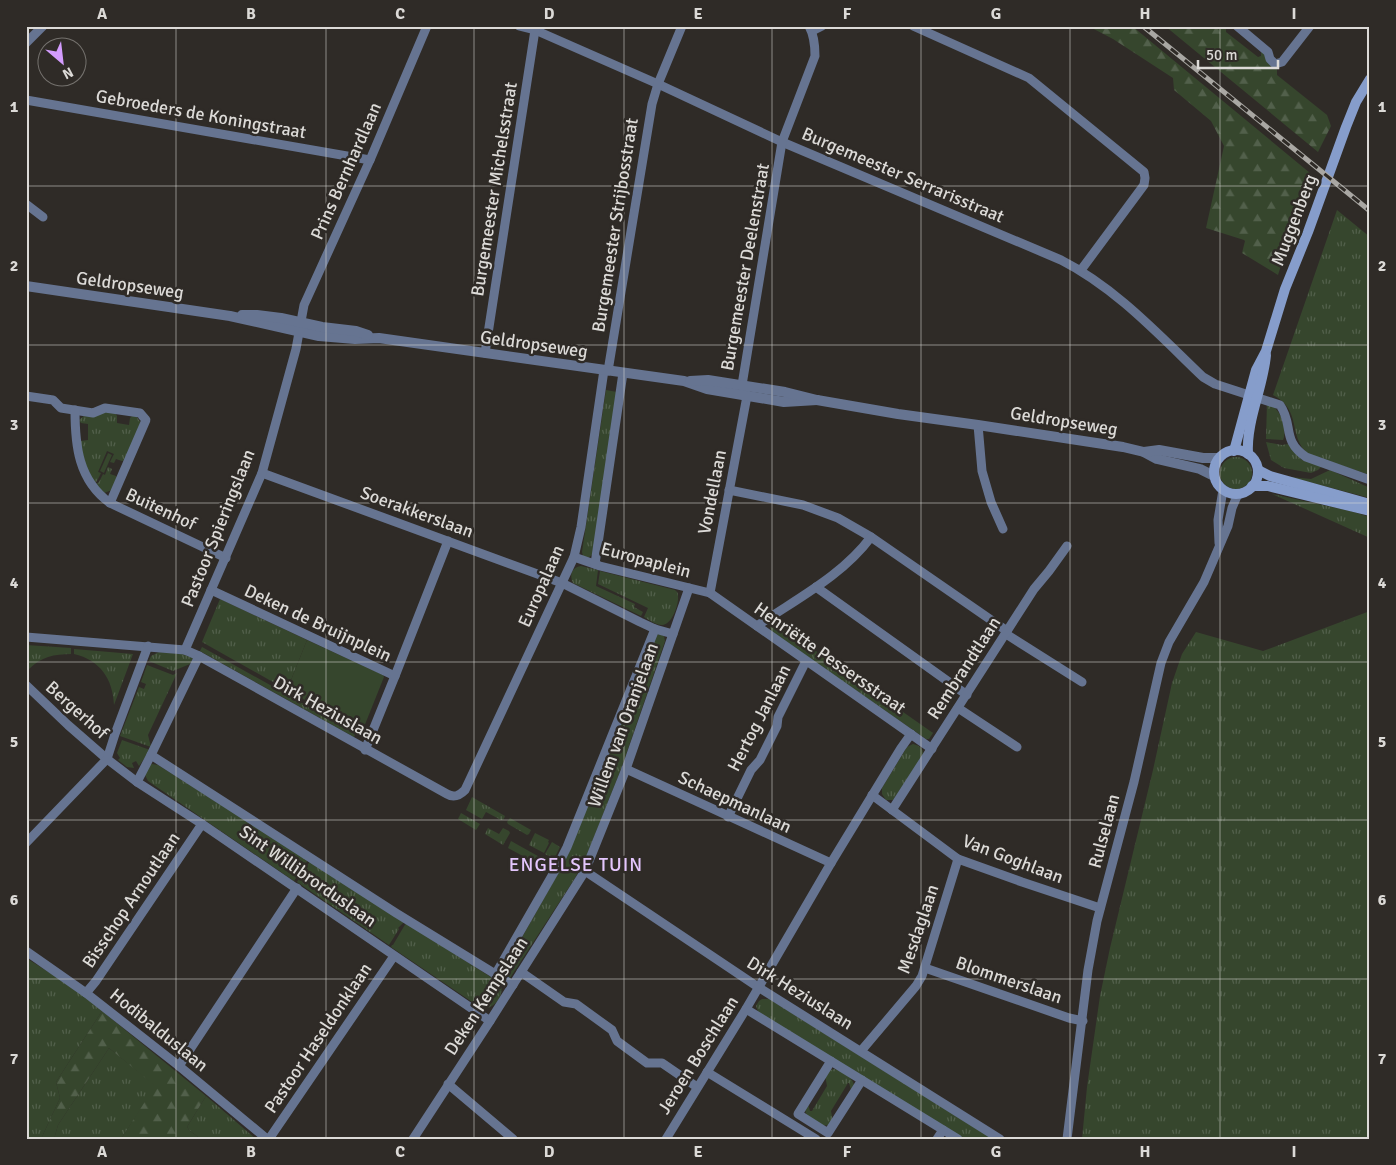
<svg xmlns="http://www.w3.org/2000/svg" width="1396" height="1165" viewBox="0 0 1396 1165" font-family="Signika,sans-serif">
<style>
.grass{fill:url(#grass-tufts)}
.forest{fill:url(#forest-firs)}
.green{fill:#36462d}
.lines{fill:none;stroke-linecap:round;stroke-linejoin:round}
.minor{stroke:#667491;stroke-width:9}
.tertiary{stroke:#667491;stroke-width:10}
.secondary{stroke:#869dcb;stroke-width:10}
.rail-casing{stroke:#a9a7a3;stroke-width:5}
.rail{stroke:#2f2b27;stroke-width:3;stroke-dasharray:9;stroke-linecap:butt}
.grid{fill:none;stroke:#dcdad7;stroke-width:1;stroke-opacity:0.55}
.labels{text-anchor:middle;stroke-width:5;stroke-linejoin:round;paint-order:stroke}
.street-label{font-size:18px;fill:#dcdad7;stroke:#2f2b27}
.neighbourhood-label{font-size:19px;letter-spacing:1px;fill:#e4c6fd;stroke:#2f2b27}
.neatline{fill:none;stroke:#dcdad7;stroke-width:2}
.grid-label{font-size:16px;text-anchor:middle;font-weight:bold;fill:#dcdad7}
</style>
<defs>
<pattern id="grass-tufts" width="24" height="20" patternUnits="userSpaceOnUse" patternTransform="scale(1.25)"><rect width="24" height="20" fill="#36462d"/><path d="M3 7l-1-3M5 7V3M7 7l1-3M15 17l-1-3M17 17v-4M19 17l1-3" fill="none" stroke="#52604b"/></pattern>
<pattern id="forest-firs" width="22" height="20" patternUnits="userSpaceOnUse" patternTransform="scale(1.25)"><rect width="22" height="20" fill="#36462d"/><path d="M5 1l3.5 6h-7zM16 11l3.5 6h-7z" fill="#52604b"/></pattern>
</defs>
<rect width="100%" height="100%" fill="#2f2b27"/>
<g class="grass">
<path d="M1337,210L1370,237V465L1367,474L1308,454C1287,435 1303,411 1273,395Z"/>
<path d="M606,390L617,392L593,554L588,558L583,556L582,552Z"/>
<path d="M1267,403C1280,407 1288,428 1283,440L1266,439Z"/>
<path d="M104,411L115,413L117,416V423L129,425L130,418L133,415H135L142,424L126,460L122,461L116,459L114,463L110,462L114,454L107,451L98,472L101,473L97,481L95,483L87,470L79,443L81,441L88,440V424L81,423L79,420L85,415L97,416Z"/>
<path d="M1266,442L1282,445L1288,444L1302,460L1322,466L1318,470L1311,473L1284,468L1271,460Z"/>
<circle cx="1236" cy="473" r="16"/>
<path d="M108,467L112,469L110,474L116,476L117,480L112,490L104,493L96,484L99,482L103,474L105,475Z"/>
<path d="M1330,470L1370,488V498L1290,477L1311,479Z"/>
<path d="M1272,494L1350,511L1370,517V538Z"/>
<path d="M581,566L598,570L596,586L635,604L634,607L643,612L641,616L573,583C569,575 572,567 581,566Z"/>
<path d="M600,571L675,590C677,592 678,592 678,596C679,604 672,625 662,625C656,625 649,620 644,617L648,608L598,584Z"/>
<path d="M220,599L307,640L287,690L202,642Z"/>
<path d="M1370,611V1139H1082L1087,1087L1100,996L1110,948L1153,770L1172,683L1182,654L1196,632L1263,651Z"/>
<path d="M776,623L933,733L929,739H926L772,632L770,627Z"/>
<path d="M658,634L664,636L665,641L621,769L586,857L575,878L510,978L503,975V971L564,863L656,635Z"/>
<path d="M26,645L71,648V654C54,654 41,657 29,669L26,666Z"/>
<path d="M202,647L356,733L354,737L200,651Z"/>
<path d="M74,649L133,654L114,705C113,679 100,660 74,654Z"/>
<path d="M159,652L182,654L193,658L190,664L173,671L149,661L151,656Z"/>
<path d="M147,665L173,675L177,673L148,735L151,747L120,736L139,687L144,689L146,684L141,682Z"/>
<path d="M122,740L150,750L139,766L136,761L132,763L134,768L127,767L118,760L120,758L117,753Z"/>
<path d="M913,744C920,746 923,748 923,755L893,800H886L882,794V788L907,747Z"/>
<path d="M152,764L158,765L308,860L294,881L148,781L145,775L149,765Z"/>
<path d="M472,797L505,816L503,820H501L486,812L482,819L466,810Z"/>
<path d="M461,813L480,824L476,830L458,819Z"/>
<path d="M510,818L531,830L529,834L527,835L508,824L507,822Z"/>
<path d="M488,828L499,834L503,828L509,831L510,833L503,845L485,834Z"/>
<path d="M535,833L549,840L548,842L549,843L544,853L529,845Z"/>
<path d="M511,841L552,864L549,870L508,848Z"/>
<path d="M552,842L560,847L554,859L545,854Z"/>
<path d="M310,861L404,922L398,928L399,929L389,945L297,882Z"/>
<path d="M406,923L500,983C506,994 494,1011 481,1008L391,947L392,945H393Z"/>
<path d="M26,958L74,988L102,1011L56,1082L60,1098L41,1139H26Z"/>
<path d="M762,999H769L993,1139H964L759,1014L756,1006L759,1001Z"/>
<path d="M109,1048L156,1086L121,1139H54L58,1125Z"/>
<path d="M834,1069C842,1071 852,1076 854,1085L851,1090L849,1083H848L831,1111L833,1122C824,1130 817,1122 807,1117L805,1110L808,1104L810,1111H812L827,1086L825,1075L830,1070Z"/>
<path d="M206,1096L256,1139H201L190,1131L187,1127Z"/>
</g>
<g class="forest">
<path d="M1088,26H1132L1310,173L1278,275L1242,253L1245,241L1244,240L1206,228L1224,146L1211,121L1174,90L1173,78L1113,39Z"/>
<path d="M1165,26H1226V32L1258,57L1261,56V51L1277,67V75L1327,115L1331,126L1318,152Z"/>
<path d="M102,1011L206,1096L187,1127L190,1131L201,1139H121L155,1086L109,1048L58,1125L54,1139H41L60,1098L56,1082Z"/>
</g>
<g class="green">
<path d="M108,453L112,455L104,473L100,471Z"/>
<path d="M307,640L383,675L384,677L364,727L358,730L287,690Z"/>
</g>
<g class="lines">
<g class="minor">
<path d="M519,26L535,30L658,84L782,142L1061,260C1116,288 1159,335 1203,377L1215,384L1280,405C1294,425 1281,440 1306,457L1370,480"/>
<path d="M913,26L1029,78L1144,172L1145,178L1144,185L1081,270"/>
<path d="M1237,26L1268,52L1270,59L1275,64L1282,62L1310,26"/>
<path d="M812,31L822,26"/>
<path d="M26,43L43,26"/>
<path d="M26,100L370,160"/>
<path d="M26,204L43,217"/>
<path d="M485,353L535,30"/>
<path d="M608,371L652,104L658,84L682,26"/>
<path d="M26,396L53,400L61,408L93,413L105,408L140,413L146,420L110,503"/>
<path d="M75,410C75,445 78,480 110,503L226,558"/>
<path d="M978,425L982,471L991,502L1003,529"/>
<path d="M262,473L562,583L640,622L655,629L673,634"/>
<path d="M729,490L803,505L838,518L871,537L1007,631"/>
<path d="M1219,543L1218,520L1223,490"/>
<path d="M574,557L600,566L710,593L932,749"/>
<path d="M595,564L623,373"/>
<path d="M816,587L967,695"/>
<path d="M211,590L395,676L365,750"/>
<path d="M710,593L747,396L742,385L782,142L815,56C815,45 814,35 809,26"/>
<path d="M757,626C796,599 842,576 871,537"/>
<path d="M1006,634L1082,682"/>
<path d="M26,637L185,650L199,656L447,794C454,798 459,796 465,790L574,557L581,527L604,370"/>
<path d="M185,650L262,473L296,349L304,305L370,160L427,26"/>
<path d="M395,676L448,541"/>
<path d="M26,685L68,725L107,759L137,782L202,824L490,1021"/>
<path d="M958,708L1017,747"/>
<path d="M151,755L396,913L513,985"/>
<path d="M626,769L831,863"/>
<path d="M137,782L151,755L199,656"/>
<path d="M872,795L958,859L1022,882L1100,908"/>
<path d="M892,810L1034,589L1049,571L1067,546"/>
<path d="M728,817L751,770L760,760L777,726L778,717L806,661"/>
<path d="M26,843L107,759L115,734L148,646"/>
<path d="M585,871L758,987L1000,1139"/>
<path d="M26,951L86,993L179,1066L267,1139"/>
<path d="M925,968L1069,1018L1083,1021"/>
<path d="M521,972L564,1002L576,1004L612,1030L617,1041L647,1063H662L697,1087"/>
<path d="M495,975L557,867L567,847L655,629"/>
<path d="M86,993L96,981L202,824"/>
<path d="M746,1009L958,1139"/>
<path d="M861,1051L916,986L922,976L958,859"/>
<path d="M831,1061L798,1114L828,1133L862,1080"/>
<path d="M179,1066L297,888"/>
<path d="M707,1072L816,1139"/>
<path d="M448,1084L513,1139"/>
<path d="M269,1139L394,956"/>
<path d="M413,1139L490,1021L585,871L626,769L689,588"/>
<path d="M666,1139L746,1009L831,863L901,748L911,734"/>
<path d="M937,1139L943,1130"/>
<path d="M1067,1139L1088,970L1097,921L1134,782L1161,663L1169,642L1204,582L1228,526L1232,508L1238,494"/>
</g>
<g class="tertiary">
<path d="M26,286L230,316L319,336L355,339L379,338L684,381L707,389L784,402L817,400"/>
<path d="M242,315H257L281,318L322,327L356,331L368,335"/>
<path d="M690,381L708,380L785,392L817,400L898,414L978,425L1123,447L1144,452L1157,459L1200,469L1214,476"/>
<path d="M1144,452L1159,450L1203,458H1219"/>
</g>
<g class="secondary">
<circle cx="1236" cy="472" r="22"/>
<path d="M1234,451L1256,370L1266,351L1285,289L1308,232L1346,127L1356,102L1370,79"/>
<path d="M1248,454C1246,421 1263,388 1266,355"/>
<path d="M1258,470L1270,476L1370,504"/>
<path d="M1252,486H1268L1370,511"/>
</g>
<g class="rail-casing">
<path id="rail" d="M1143,26L1370,211"/>
</g>
<use href="#rail" class="rail"/>
</g>
<path class="grid" d="M176,26V1139M326,26V1139M474,26V1139M624,26V1139M772,26V1139M921,26V1139M1070,26V1139M1220,26V1139M26,186H1370M26,345H1370M26,503H1370M26,662H1370M26,820H1370M26,979H1370"/>
<g class="labels">
<g class="street-label">
<text transform="translate(201 114) rotate(10)" y="6">Gebroeders de Koningstraat</text>
<text transform="translate(346 171) rotate(-66)" y="6">Prins Bernhardlaan</text>
<text transform="translate(903 175) rotate(23)" y="6">Burgemeester Serrarisstraat</text>
<text transform="translate(494 189) rotate(-81)" y="6">Burgemeester Michelsstraat</text>
<text transform="translate(1294 220) rotate(-69)" y="6">Muggenberg</text>
<text transform="translate(615 225) rotate(-81)" y="6">Burgemeester Strijbosstraat</text>
<text transform="translate(745 267) rotate(-80)" y="6">Burgemeester Deelenstraat</text>
<text transform="translate(130 285) rotate(8)" y="6">Geldropseweg</text>
<text transform="translate(534 344) rotate(8)" y="6">Geldropseweg</text>
<text transform="translate(1064 421) rotate(9)" y="6">Geldropseweg</text>
<text transform="translate(712 492) rotate(-79)" y="6">Vondellaan</text>
<text transform="translate(161 509) rotate(25)" y="6">Buitenhof</text>
<text transform="translate(417 512) rotate(20)" y="6">Soerakkerslaan</text>
<text transform="translate(218 528) rotate(-68)" y="6">Pastoor Spieringslaan</text>
<text transform="translate(646 560) rotate(15)" y="6">Europaplein</text>
<text transform="translate(541 586) rotate(-66)" y="6">Europalaan</text>
<text transform="translate(318 623) rotate(25)" y="6">Deken de Bruijnplein</text>
<text transform="translate(830 658) rotate(35)" y="6">Henriëtte Pessersstraat</text>
<text transform="translate(964 668) rotate(-57)" y="6">Rembrandtlaan</text>
<text transform="translate(77 710) rotate(42)" y="6">Bergerhof</text>
<text transform="translate(328 710) rotate(29)" y="6">Dirk Heziuslaan</text>
<text transform="translate(759 718) rotate(-63)" y="6">Hertog Janlaan</text>
<text transform="translate(623 725) rotate(-70)" y="6">Willem van Oranjelaan</text>
<text transform="translate(735 802) rotate(25)" y="6">Schaepmanlaan</text>
<text transform="translate(1104 831) rotate(-75)" y="6">Rulselaan</text>
<text transform="translate(1013 859) rotate(21)" y="6">Van Goghlaan</text>
<text transform="translate(308 876) rotate(35)" y="6">Sint Willibrorduslaan</text>
<text transform="translate(131 900) rotate(-56)" y="6">Bisschop Arnoutlaan</text>
<text transform="translate(918 929) rotate(-71)" y="6">Mesdaglaan</text>
<text transform="translate(1009 980) rotate(19)" y="6">Blommerslaan</text>
<text transform="translate(800 993) rotate(32)" y="6">Dirk Heziuslaan</text>
<text transform="translate(486 996) rotate(-57)" y="6">Deken Kempslaan</text>
<text transform="translate(159 1030) rotate(39)" y="6">Hodibalduslaan</text>
<text transform="translate(318 1038) rotate(-56)" y="6">Pastoor Haseldonklaan</text>
<text transform="translate(698 1055) rotate(-58)" y="6">Jeroen Boschlaan</text>
</g>
<g class="neighbourhood-label">
<text x="576" y="871">ENGELSE TUIN</text>
</g>
</g>
<rect width="1396" height="1165" fill="none" stroke="#2f2b27" stroke-width="55"/>
<g transform="translate(62 62) rotate(152)"><circle r="24" fill="#2f2b27" stroke="#74716d"/>
<path d="M0-4L9 19L0 12L-9 19Z" fill="#d39cfd"/>
<text y="-8" font-size="14" font-weight="bold" text-anchor="middle" fill="#dcdad7">N</text>
</g>
<path d="M1198 60v8h80v-8" fill="none" stroke="#dcdad7" stroke-width="2.5"/>
<text x="1206" y="60" font-size="15" fill="#dcdad7" stroke="#2f2b27" stroke-width="4" paint-order="stroke">50 m</text>
<rect x="28" y="28" width="1340" height="1110" class="neatline"/>
<g class="grid-label">
<text x="102" y="19">A</text>
<text x="251" y="19">B</text>
<text x="400" y="19">C</text>
<text x="549" y="19">D</text>
<text x="698" y="19">E</text>
<text x="847" y="19">F</text>
<text x="996" y="19">G</text>
<text x="1145" y="19">H</text>
<text x="1294" y="19">I</text>
<text x="14" y="112">1</text>
<text x="1382" y="112">1</text>
<text x="14" y="271">2</text>
<text x="1382" y="271">2</text>
<text x="14" y="430">3</text>
<text x="1382" y="430">3</text>
<text x="14" y="588">4</text>
<text x="1382" y="588">4</text>
<text x="14" y="747">5</text>
<text x="1382" y="747">5</text>
<text x="14" y="905">6</text>
<text x="1382" y="905">6</text>
<text x="14" y="1064">7</text>
<text x="1382" y="1064">7</text>
<text x="102" y="1157">A</text>
<text x="251" y="1157">B</text>
<text x="400" y="1157">C</text>
<text x="549" y="1157">D</text>
<text x="698" y="1157">E</text>
<text x="847" y="1157">F</text>
<text x="996" y="1157">G</text>
<text x="1145" y="1157">H</text>
<text x="1294" y="1157">I</text>
</g>
</svg>
